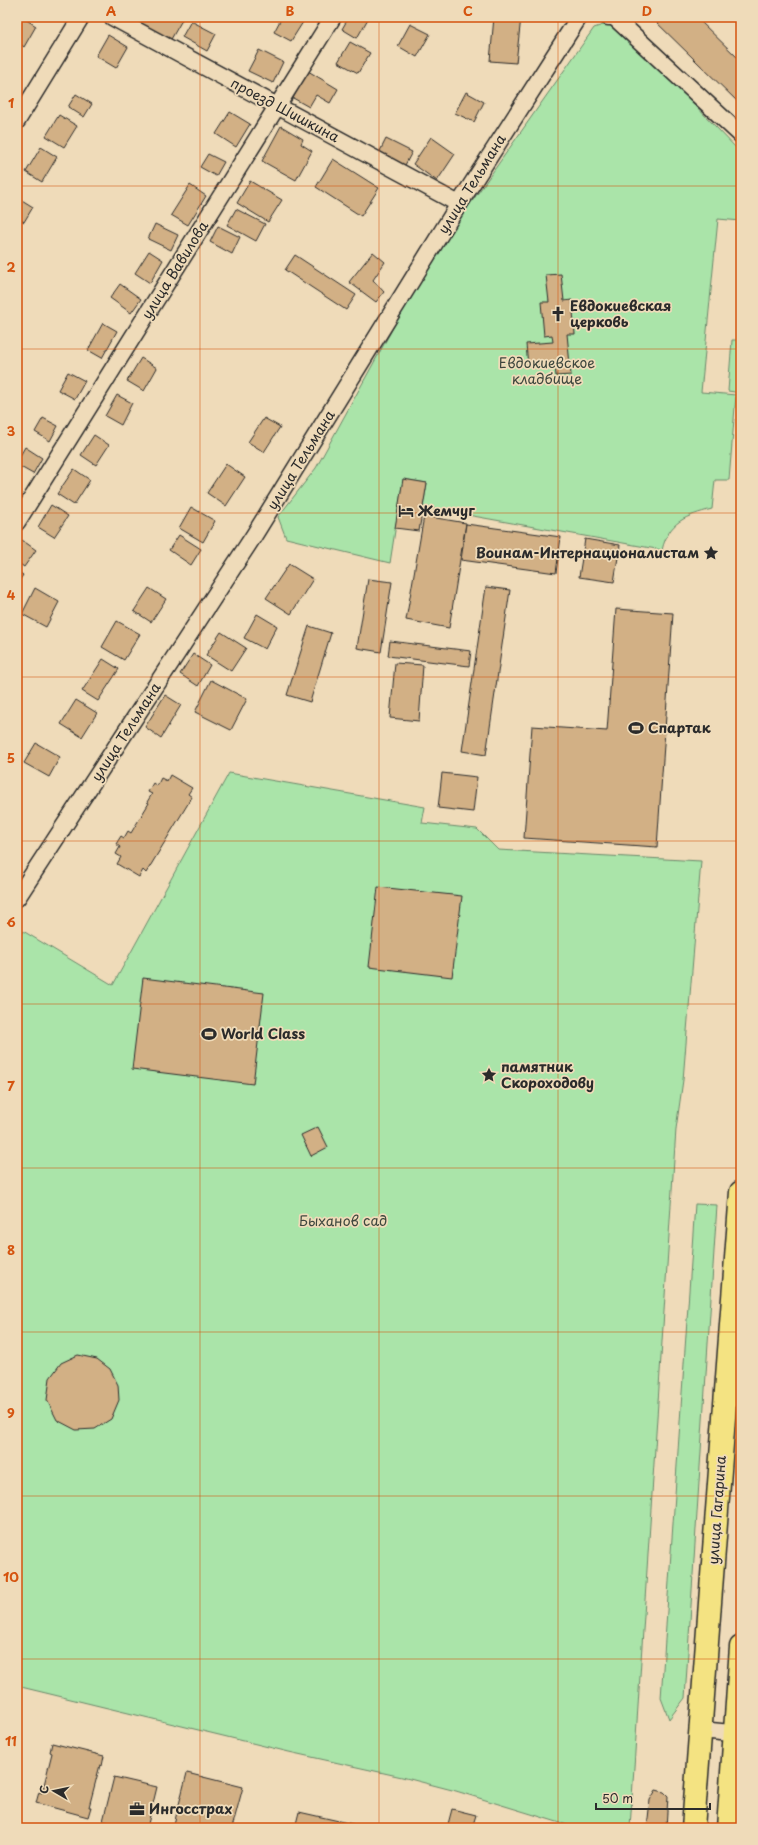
<svg xmlns="http://www.w3.org/2000/svg" width="758" height="1845" viewBox="0 0 758 1845" font-family="'Playpen Sans',sans-serif">
<style>
.green{fill:#aae4a9;stroke:#6a886a}
.building{fill:#d2b085;stroke:#2b2b2b}
.lines{fill:none;stroke-linecap:round;stroke-linejoin:round}
.minor-casing{stroke:#2b2b2b;stroke-width:19}
.primary-casing{stroke:#2b2b2b;stroke-width:25}
.minor{stroke:#efdbb9;stroke-width:16}
.primary{stroke:#f4e382;stroke-width:22}
.grid{fill:none;stroke:#d5540f;stroke-width:1;stroke-opacity:0.55}
.labels{text-anchor:middle;stroke-width:3.5;stroke-linejoin:round;paint-order:stroke}
.street-label{font-size:14px;fill:#2b2b2b;stroke:#efdbb9}
.poi-label{font-size:14px;font-weight:bold;fill:#2b2b2b;stroke:#efdbb9;text-anchor:start}
.park-label{font-size:14px;fill:#3e473e;stroke:#efdbb9}
.neatline{fill:none;stroke:#d5540f;stroke-width:1.5}
.grid-label{font-size:13px;text-anchor:middle;font-weight:bold;fill:#d5540f}
</style>
<rect width="100%" height="100%" fill="#efdbb9"/>
<filter id="ink" filterUnits="userSpaceOnUse"><feTurbulence type="fractalNoise" baseFrequency=".025" numOctaves="2"/><feDisplacementMap in="SourceGraphic" scale="8" xChannelSelector="R" yChannelSelector="G"/><feConvolveMatrix kernelMatrix="1 2 1 2 8 2 1 2 1" color-interpolation-filters="sRGB"/></filter>
<g filter="url(#ink)">
<g class="green">
<path d="M614,21L741,153V221L718,219L701,392L736,395L729,480H715L712,509C686,516 669,521 662,550L423,507L427,483L403,479L390,563L286,538L278,517L316,468L428,264L594,28Z"/>
<path d="M732,340H741V393L728,391Z"/>
<path d="M229,773L425,807L422,823L477,829L498,850L701,861L683,1080L676,1129L630,1828H577L456,1791L402,1777L289,1752L17,1686V941L23,931L113,985Z"/>
<path d="M695,1204L717,1205L685,1698L669,1719L661,1698Z"/>
</g>
<g class="building">
<path d="M17,17H22L36,26L24,47L17,42Z"/>
<path d="M143,17H176L182,20L170,41L139,23Z"/>
<path d="M282,17H294L303,22L291,41L274,32Z"/>
<path d="M349,17H369L357,38L342,29Z"/>
<path d="M494,17H521L516,63L490,61Z"/>
<path d="M651,17H696L741,61V105Z"/>
<path d="M191,21L216,34L207,51L182,37Z"/>
<path d="M410,24L430,34L417,57L398,46Z"/>
<path d="M108,35L128,47L116,68L96,56Z"/>
<path d="M350,42L370,53L358,73L338,62Z"/>
<path d="M259,50L283,62L273,83L248,71Z"/>
<path d="M308,71L338,89L330,103L316,95L309,107L293,98Z"/>
<path d="M466,92L484,102L474,122L455,113Z"/>
<path d="M76,94L92,104L84,117L68,107Z"/>
<path d="M230,112L250,124L236,147L216,134Z"/>
<path d="M59,115L77,126L64,147L46,136Z"/>
<path d="M281,126L303,139L301,144L312,151L296,180L262,161Z"/>
<path d="M431,137L455,154L437,181L413,164Z"/>
<path d="M386,139L412,152L404,167L378,155Z"/>
<path d="M41,147L57,157L42,182L26,172Z"/>
<path d="M208,154L224,162L216,176L200,167Z"/>
<path d="M333,159L379,188L361,216L316,187Z"/>
<path d="M250,181L282,200L268,222L237,203Z"/>
<path d="M190,185L206,196L188,225L171,215Z"/>
<path d="M17,197L33,207L24,222L17,218Z"/>
<path d="M236,209L265,224L256,241L227,225Z"/>
<path d="M155,224L178,235L171,250L148,239Z"/>
<path d="M218,226L240,237L232,254L210,242Z"/>
<path d="M149,251L163,260L150,283L135,273Z"/>
<path d="M373,252L385,262L373,280L384,292L376,302L349,282Z"/>
<path d="M295,255L356,295L346,310L285,270Z"/>
<path d="M561,274L564,301L572,300L575,334H567L571,375L556,376L555,364L528,366L526,344L553,342L552,335L544,336L541,302H549L546,275Z"/>
<path d="M120,284L141,299L131,313L110,298Z"/>
<path d="M103,323L117,331L102,358L88,350Z"/>
<path d="M141,358L157,368L144,391L127,381Z"/>
<path d="M68,372L85,381L75,399L58,390Z"/>
<path d="M117,395L132,403L121,425L105,416Z"/>
<path d="M43,418L58,426L50,441L35,432Z"/>
<path d="M264,418L280,427L264,452L248,442Z"/>
<path d="M94,435L109,445L96,465L81,455Z"/>
<path d="M25,447L42,458L33,474L17,465V461Z"/>
<path d="M226,464L245,477L226,506L207,493Z"/>
<path d="M74,469L90,480L74,505L57,494Z"/>
<path d="M403,479L427,483L419,531L395,528Z"/>
<path d="M51,505L68,516L54,537L38,527Z"/>
<path d="M191,507L215,521L203,542L179,528Z"/>
<path d="M424,516L466,523L449,628L406,620Z"/>
<path d="M466,524L561,537L556,573L461,560Z"/>
<path d="M179,535L201,549L191,565L169,550Z"/>
<path d="M585,539L620,545L614,582L579,577Z"/>
<path d="M22,540L36,550L24,567L17,562V548Z"/>
<path d="M289,564L313,579L291,614L266,598Z"/>
<path d="M17,571L23,575L17,584Z"/>
<path d="M368,579L392,582L381,652L357,648Z"/>
<path d="M486,587L510,590L486,755L462,751Z"/>
<path d="M35,588L59,602L46,627L22,614Z"/>
<path d="M149,588L166,599L151,622L134,611Z"/>
<path d="M616,609L673,613L657,847L524,838L532,726L607,731Z"/>
<path d="M257,614L277,626L265,649L244,638Z"/>
<path d="M117,621L140,634L124,660L102,647Z"/>
<path d="M309,626L331,633L310,702L287,695Z"/>
<path d="M221,632L246,648L231,671L206,655Z"/>
<path d="M390,641L471,651L469,666L388,656Z"/>
<path d="M193,654L210,665L198,686L180,674Z"/>
<path d="M103,659L119,669L98,701L82,691Z"/>
<path d="M395,663L423,665L419,721L390,718Z"/>
<path d="M211,680L247,699L231,730L195,712Z"/>
<path d="M165,695L181,705L161,738L145,727Z"/>
<path d="M76,700L97,713L82,737L61,724Z"/>
<path d="M36,743L60,757L49,777L24,763Z"/>
<path d="M442,773L477,777L473,812L438,808Z"/>
<path d="M170,775L192,788L188,794L192,797L146,873L143,870L139,877L117,864L121,857L116,854L120,847L116,844L121,836L124,838L128,831L131,833L149,803L147,802L152,794L148,792L153,783L157,786L161,778L167,781Z"/>
<path d="M378,887L462,896L452,977L369,967Z"/>
<path d="M143,978L264,993L253,1084L132,1069Z"/>
<path d="M318,1127L328,1147L311,1156L301,1135Z"/>
<path d="M78,1355L97,1359L110,1369L118,1385L119,1400L111,1419L95,1429L76,1430L57,1420L47,1400L50,1378L61,1363Z"/>
<path d="M52,1743L104,1756L102,1766L100,1765L89,1807H91L88,1817L36,1803L39,1792L42,1793L52,1753L50,1752Z"/>
<path d="M187,1773L243,1787L232,1828H173Z"/>
<path d="M114,1777L157,1787L147,1828H130L103,1821Z"/>
<path d="M656,1790L664,1792L668,1796L666,1828H647L650,1800Z"/>
<path d="M452,1809L476,1815L472,1828H447Z"/>
<path d="M299,1812L361,1826L360,1828H295Z"/>
</g>
<g class="lines">
<g class="minor-casing">
<g id="minor">
<path d="M112,17L459,204"/>
<path d="M608,17H614L741,135"/>
<path d="M17,121L81,17"/>
<path d="M17,522L333,17"/>
<path d="M17,898L253,537L459,204L579,17"/>
<path d="M701,1730L741,1734"/>
</g>
</g>
<g class="primary-casing">
<g id="primary">
<path d="M693,1828L741,1192"/>
<path d="M728,1828L741,1647"/>
</g>
</g>
<use href="#minor" class="minor"/>
<use href="#primary" class="primary"/>
</g>
</g>
<path class="grid" d="M200,17V1828M379,17V1828M558,17V1828M17,186H741M17,349H741M17,513H741M17,677H741M17,841H741M17,1004H741M17,1168H741M17,1332H741M17,1496H741M17,1659H741"/>
<defs>
<g id="church-bare" transform="scale(1.2)"><path d="M-1.2-6h2.4v3.5h3.3v2.4h-3.3V6h-2.4V-.1h-3.3v-2.4h3.3Z" fill="#2b2b2b" stroke="#efdbb9" stroke-width="2.5" paint-order="stroke"/></g>
<g id="hotel-bare" transform="scale(1.2)"><path d="M-6-4.5h1.5V1H6V5H4.5V3h-9V5H-6ZM-4 0a1.8 1.8 0 1 1 3.6 0ZM.5 0V-2.5h3Q6-2.5 6 0Z" fill="#2b2b2b" stroke="#efdbb9" stroke-width="2.5" paint-order="stroke"/></g>
<g id="sight-bare" transform="scale(1.2)"><path d="M0-6L1.8-2.2L6-1.7L2.9 1.2L3.7 5.4L0 3.3L-3.7 5.4L-2.9 1.2L-6-1.7L-1.8-2.2Z" fill="#2b2b2b" stroke="#efdbb9" stroke-width="2.5" paint-order="stroke"/></g>
<g id="stadium-bare" transform="scale(1.2)"><path d="M0-5a6.5 5 0 1 0 0 10a6.5 5 0 1 0 0-10ZM-3.5-1.8h7v3.6h-7Z" fill="#2b2b2b" stroke="#efdbb9" stroke-width="2.5" paint-order="stroke"/></g>
<g id="office-bare" transform="scale(1.2)"><path d="M-6-3h4V-5.5h4V-3h4V5H-6ZM-1-4.5V-3h2v-1.5ZM-6 0V1H6V0Z" fill="#2b2b2b" stroke="#efdbb9" stroke-width="2.5" paint-order="stroke"/></g>
</defs>
<g fill-rule="evenodd">
<use href="#church-bare" x="558" y="314"/>
<use href="#hotel-bare" x="406" y="511"/>
<use href="#sight-bare" x="711" y="553"/>
<use href="#stadium-bare" x="636" y="728"/>
<use href="#stadium-bare" x="209" y="1034"/>
<use href="#sight-bare" x="489" y="1075"/>
<use href="#office-bare" x="137" y="1809"/>
</g>
<g class="labels">
<g class="street-label">
<text transform="translate(285 110) rotate(28)" y="5">проезд Шишкина</text>
<text transform="translate(472 184) rotate(-58)" y="5">улица Тельмана</text>
<text transform="translate(175 270) rotate(-58)" y="5">улица Вавилова</text>
<text transform="translate(301 460) rotate(-58)" y="5">улица Тельмана</text>
<text transform="translate(126 732) rotate(-57)" y="5">улица Тельмана</text>
<text transform="translate(717 1510) rotate(-86)" y="5">улица Гагарина</text>
</g>
<g class="poi-label">
<text x="570" y="311">Евдокиевская<tspan x="570" dy="16">церковь</tspan></text>
<text x="418" y="516">Жемчуг</text>
<text x="699" y="558" text-anchor="end">Воинам-Интернационалистам</text>
<text x="648" y="733">Спартак</text>
<text x="221" y="1039">World Class</text>
<text x="501" y="1072">памятник<tspan x="501" dy="16">Скороходову</tspan></text>
<text x="149" y="1814">Ингосстрах</text>
</g>
<g class="park-label">
<text x="547" y="368">Евдокиевское<tspan x="547" dy="16">кладбище</tspan></text>
<text x="343" y="1226">Быханов сад</text>
</g>
</g>
<rect width="758" height="1845" fill="none" stroke="#efdbb9" stroke-width="44"/>
<g transform="translate(54 1791) rotate(279)" stroke="#efdbb9" stroke-width="3" paint-order="stroke">
<path d="M0-3L7 15L0 10L-7 15Z" fill="#2b2b2b"/>
<text y="-6" font-size="11" font-weight="bold" text-anchor="middle" fill="#2b2b2b">С</text>
</g>
<path d="M596 1803v6h114v-6" fill="none" stroke="#2b2b2b" stroke-width="2"/>
<text x="602" y="1803" font-size="12" fill="#2b2b2b" stroke="#efdbb9" stroke-width="3" paint-order="stroke">50 m</text>
<rect x="22" y="22" width="714" height="1801" class="neatline"/>
<g class="grid-label">
<text x="111" y="16">A</text>
<text x="290" y="16">B</text>
<text x="468" y="16">C</text>
<text x="647" y="16">D</text>
<text x="11" y="108">1</text>
<text x="11" y="272">2</text>
<text x="11" y="436">3</text>
<text x="11" y="600">4</text>
<text x="11" y="763">5</text>
<text x="11" y="927">6</text>
<text x="11" y="1091">7</text>
<text x="11" y="1255">8</text>
<text x="11" y="1418">9</text>
<text x="11" y="1582">10</text>
<text x="11" y="1746">11</text>
</g>
</svg>
